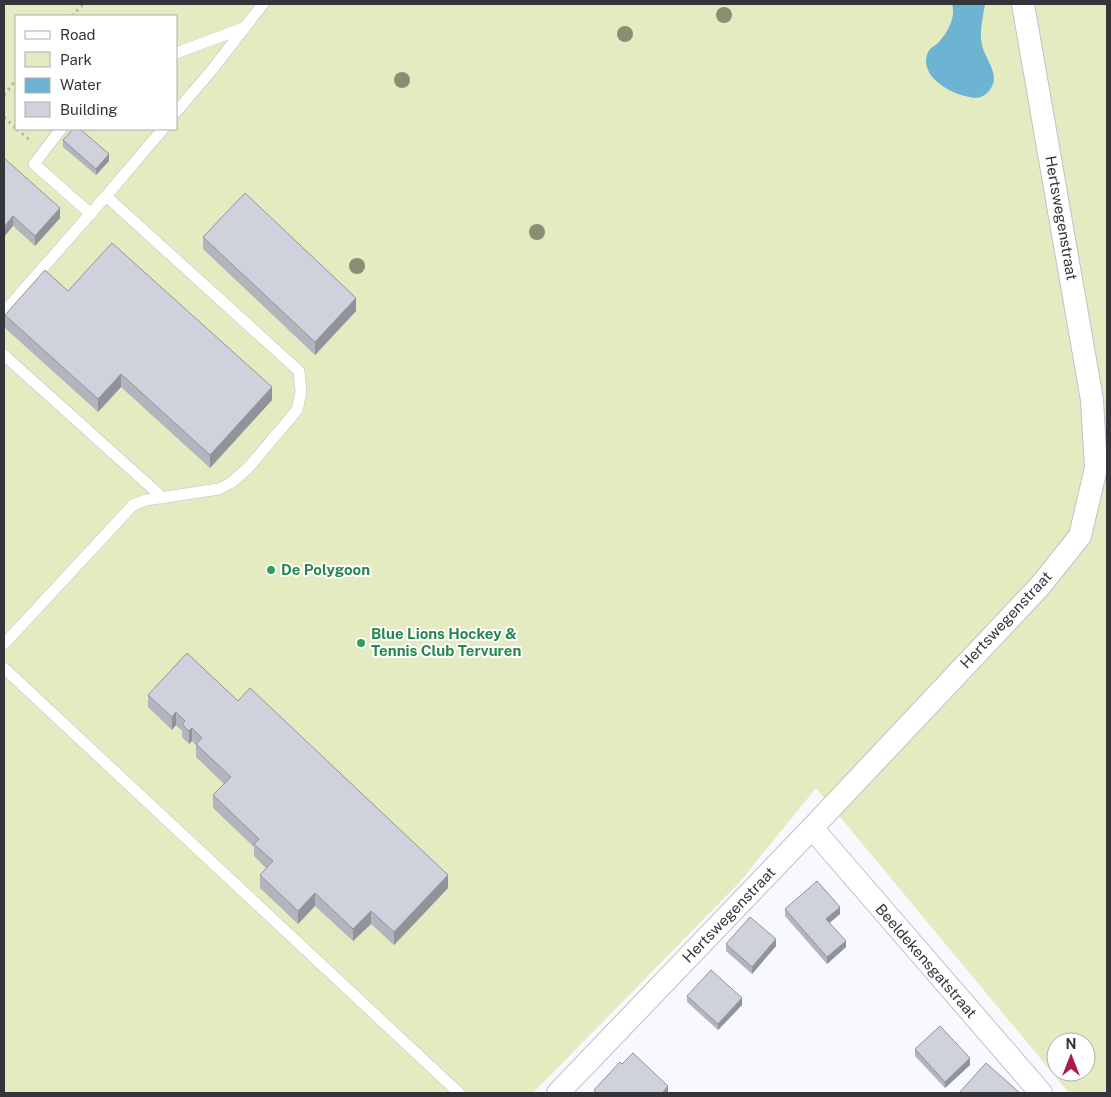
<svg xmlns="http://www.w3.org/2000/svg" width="1111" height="1097" viewBox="0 0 1111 1097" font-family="'Public Sans',sans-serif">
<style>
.green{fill:#e5ebc0;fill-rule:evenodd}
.water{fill:#6db3d2}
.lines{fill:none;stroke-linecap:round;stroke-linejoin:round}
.lane-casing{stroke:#bec1cc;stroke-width:12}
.street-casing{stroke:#bec1cc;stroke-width:24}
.path{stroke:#b3b4b9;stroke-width:3;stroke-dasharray:2.5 4;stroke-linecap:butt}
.lane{stroke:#fff;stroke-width:11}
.street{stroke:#fff;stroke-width:22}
.tree{fill:#8c8e74}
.wall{fill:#b2b5be}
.shaded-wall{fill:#91939b}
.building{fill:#cfd2dd;stroke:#91939b}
.leisure-dot{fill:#2e9e5b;stroke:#fff;stroke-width:2}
.labels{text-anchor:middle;stroke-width:4;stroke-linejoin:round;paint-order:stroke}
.street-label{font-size:15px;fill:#34353a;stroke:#fff}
.leisure-label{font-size:15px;font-weight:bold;fill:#27864d;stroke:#fff;text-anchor:start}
</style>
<rect width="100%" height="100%" fill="#f8f9fe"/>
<path class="green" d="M4,4H1107V1093H1069L816,788L738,884L533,1093H4ZM16,16H176V129H16ZM1056,1042H1086V1072H1056Z"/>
<path class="water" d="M952,4H985C983,17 979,32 982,45C986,61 1002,76 989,91C982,99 975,99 965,96C948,92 918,75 928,52C930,48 936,45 939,42C948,32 956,17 952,4Z"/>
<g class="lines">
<g class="lane-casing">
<g id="lane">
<path d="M176,53L243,28"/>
<path d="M176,112L211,71L263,4"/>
<path d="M61,129L34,164L91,214"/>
<path d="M4,312L106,196L163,129"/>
<path d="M4,355L163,498"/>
<path d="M4,644L133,505L146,500L219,489L232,482L248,468L297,410L301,392L299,371L106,196"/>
<path d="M4,668L459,1093"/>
</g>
</g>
<g class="street-casing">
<g id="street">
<path d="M812,828L1041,1093"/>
<path d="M558,1093L812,828L1040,586L1080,536L1096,468L1092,400L1023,4"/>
</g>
</g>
<g class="path">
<path d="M72,16L83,4"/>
<path d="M4,95L16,80"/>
<path d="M4,117L16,128"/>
<path d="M17,129L32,142"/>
</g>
<use href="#lane" class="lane"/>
<use href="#street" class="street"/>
</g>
<g class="tree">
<circle cx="724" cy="15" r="8"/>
<circle cx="625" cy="34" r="8"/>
<circle cx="402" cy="80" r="8"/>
<circle cx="537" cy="232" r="8"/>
<circle cx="357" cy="266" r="8"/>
</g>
<g class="wall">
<path d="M63,140L109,161L96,175L63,147Z"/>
<path d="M4,158L60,218L35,246L13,226Z"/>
<path d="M203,237L356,311L315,355L203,249Z"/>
<path d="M68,291L272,400L210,468L121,387L98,412L5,328V315Z"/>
<path d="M148,695L238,701L448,888L394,945L371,924L353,941L315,906L298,924L260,888V875L266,868L254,856V847L213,808V795L224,784L196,757V745L192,741L189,744L182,737V731L176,725L172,730L148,707Z"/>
<path d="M785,909L840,914L829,923L846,947L827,964L785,916Z"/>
<path d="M726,944L776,946L752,974L726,951Z"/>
<path d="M687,996L742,1005L718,1030L687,1002Z"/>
<path d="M915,1049L970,1065L945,1088L915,1056Z"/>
</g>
<g class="shaded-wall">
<path d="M109,154V161L96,175V169Z"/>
<path d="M60,208V218L35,246V236Z"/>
<path d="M13,216V226L4,237V227Z"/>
<path d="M356,298V311L315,355V342Z"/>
<path d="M121,374V387L98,412V399Z"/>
<path d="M272,387V400L210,468V455Z"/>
<path d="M176,712V725L172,730V717Z"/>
<path d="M192,728V741L189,744V731Z"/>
<path d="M448,875V888L394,945V932Z"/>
<path d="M315,893V906L298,924V911Z"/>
<path d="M840,907V914L826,926V919Z"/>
<path d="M371,911V924L353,941V929Z"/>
<path d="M776,939V946L752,974V967Z"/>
<path d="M846,941V947L827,964V957Z"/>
<path d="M742,998V1005L718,1030V1024Z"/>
<path d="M970,1058V1065L945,1088V1082Z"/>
<path d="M668,1086V1093H662Z"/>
</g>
<g class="building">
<path d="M73,129H80L109,154L96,169L63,140Z"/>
<path d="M4,158L60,208L35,236L13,216L4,227Z"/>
<path d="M245,193L356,298L315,342L203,237Z"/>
<path d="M112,243L272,387L210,455L121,374L98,399L5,315L45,270L68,291Z"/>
<path d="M187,653L238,701L250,688L448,875L394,932L371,911L353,929L315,893L298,911L260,875L273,861L254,844L259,839L213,795L231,777L196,744L202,738L192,728L189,731L182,724L185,721L176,712L172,717L148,695Z"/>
<path d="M817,881L840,907L826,919L846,941L827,957L785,909Z"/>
<path d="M750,917L776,939L752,967L726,944Z"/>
<path d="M711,970L742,998L718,1024L687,996Z"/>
<path d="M940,1026L970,1058L945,1082L915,1049Z"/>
<path d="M633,1053L668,1086L662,1093H596L594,1090L620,1062L622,1064Z"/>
<path d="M986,1063L1020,1093H959Z"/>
</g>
<g class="leisure-dot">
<circle cx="271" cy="570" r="5"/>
<circle cx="361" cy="643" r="5"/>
</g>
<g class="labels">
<g class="street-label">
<text transform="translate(1061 218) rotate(80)" y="5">Hertswegenstraat</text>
<text transform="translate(1006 620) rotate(-47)" y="5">Hertswegenstraat</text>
<text transform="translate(729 915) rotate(-46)" y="5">Hertswegenstraat</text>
<text transform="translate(926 961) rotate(49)" y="5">Beeldekensgatstraat</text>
</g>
<g class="leisure-label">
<text x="281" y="575">De Polygoon</text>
<text x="371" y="639">Blue Lions Hockey &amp;<tspan x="371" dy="17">Tennis Club Tervuren</tspan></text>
</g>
</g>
<rect width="1111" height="1097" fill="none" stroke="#34353a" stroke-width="10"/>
<rect x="15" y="15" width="162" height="115" fill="#ffffff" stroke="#aeaeb0"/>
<rect x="25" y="31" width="25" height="8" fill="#ffffff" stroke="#aeaeb0"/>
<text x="60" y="40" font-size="15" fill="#34353a">Road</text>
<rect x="25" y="52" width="25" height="15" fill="#e5ebc0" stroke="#aeaeb0"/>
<text x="60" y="65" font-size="15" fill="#34353a">Park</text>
<rect x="25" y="78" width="25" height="15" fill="#6db3d2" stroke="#aeaeb0"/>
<text x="60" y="90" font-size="15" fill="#34353a">Water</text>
<rect x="25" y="102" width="25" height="15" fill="#cfd2dd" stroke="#aeaeb0"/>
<text x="60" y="115" font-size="15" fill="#34353a">Building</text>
<g transform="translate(1071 1057)"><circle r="24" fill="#ffffff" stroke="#aeaeb0"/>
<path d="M0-4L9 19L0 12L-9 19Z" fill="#ab1950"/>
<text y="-8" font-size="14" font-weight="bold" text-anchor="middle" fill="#34353a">N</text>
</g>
</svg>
